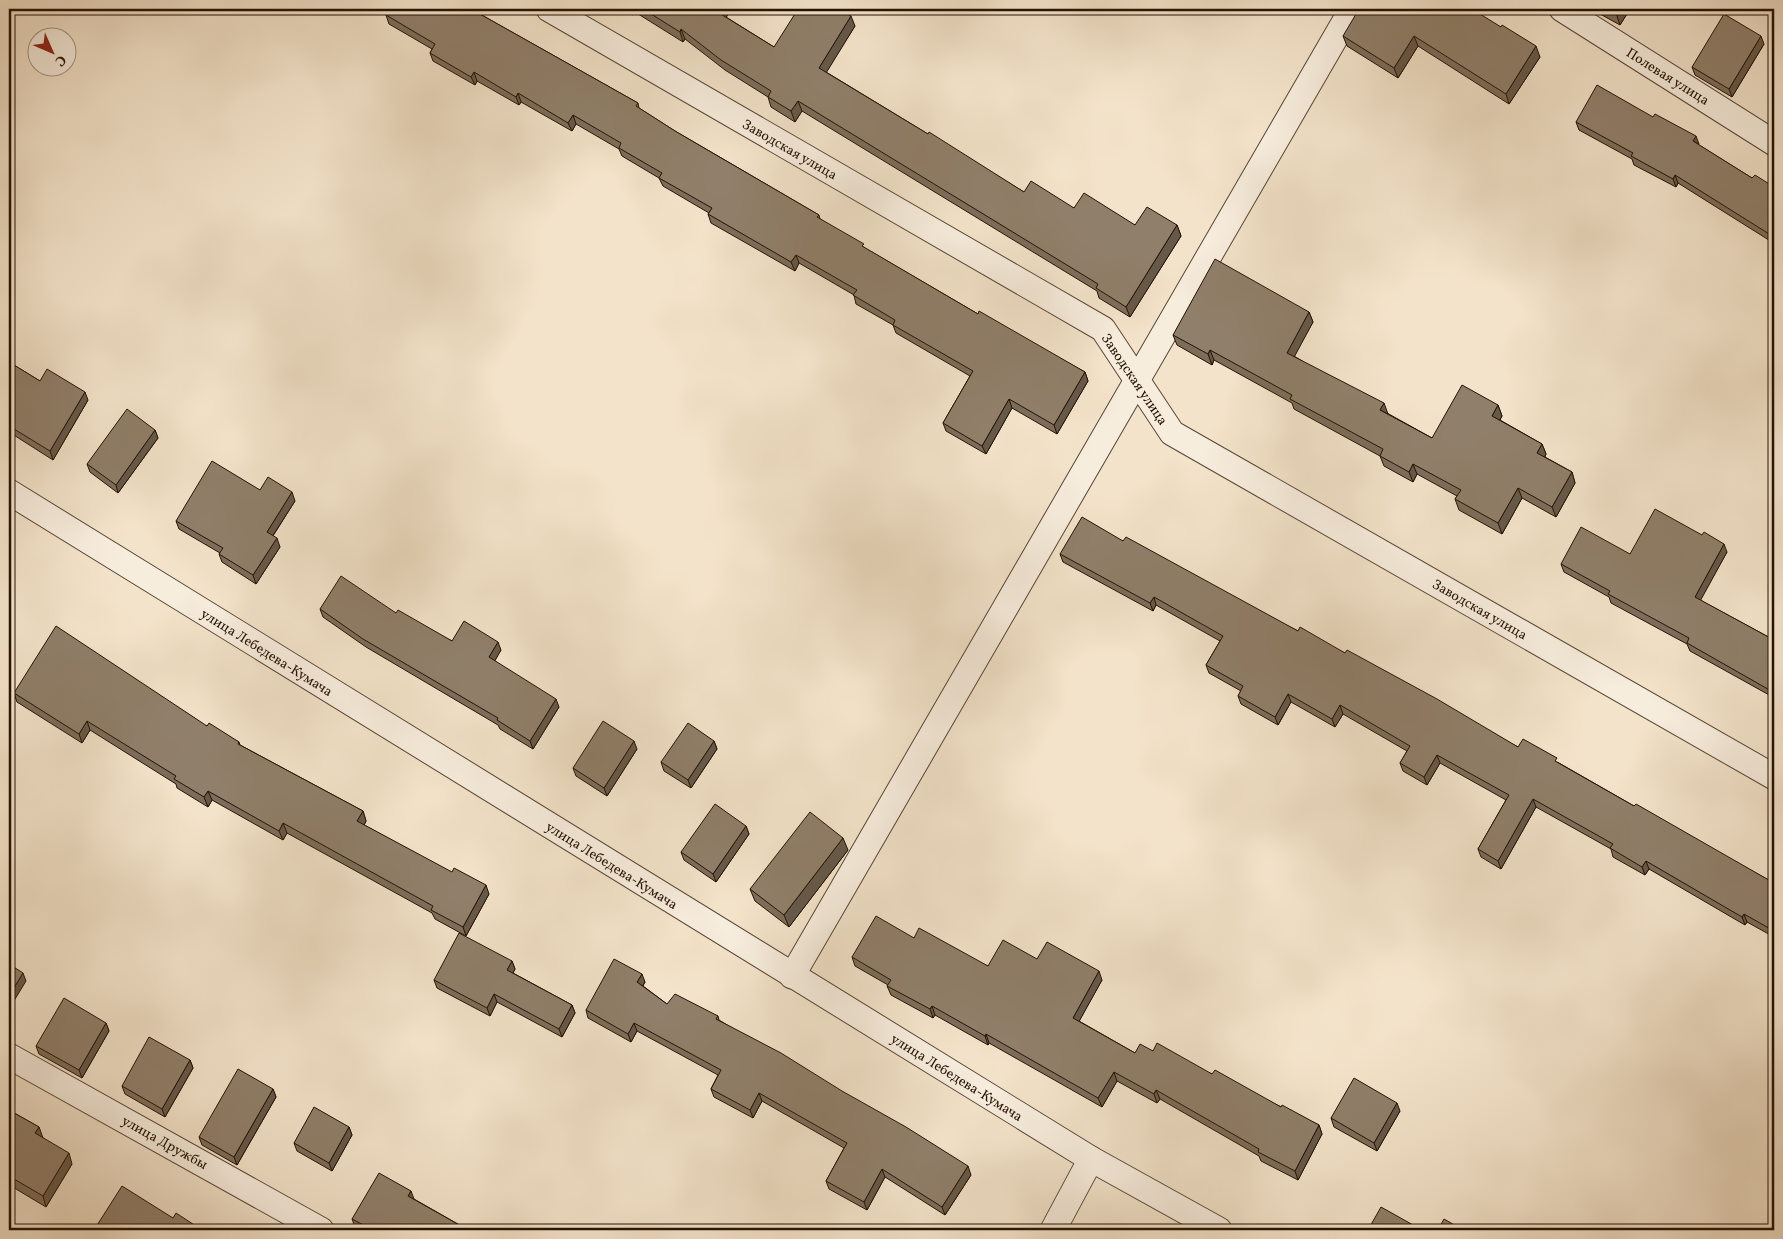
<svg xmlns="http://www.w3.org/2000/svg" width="1783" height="1239" viewBox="0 0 1783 1239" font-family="Vollkorn,serif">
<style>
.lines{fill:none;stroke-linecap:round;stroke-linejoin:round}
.minor-casing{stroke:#584635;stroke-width:27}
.minor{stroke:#f7eddd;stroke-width:25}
.wall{fill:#7c6d5b;stroke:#251203}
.shaded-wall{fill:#65594a;stroke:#251203}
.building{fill:#907f6a;stroke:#251203}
.labels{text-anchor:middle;stroke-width:4;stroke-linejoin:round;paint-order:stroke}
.street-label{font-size:14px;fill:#251203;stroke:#f7eddd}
</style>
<rect width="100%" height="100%" fill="#f3e3ca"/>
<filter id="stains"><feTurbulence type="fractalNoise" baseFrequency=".004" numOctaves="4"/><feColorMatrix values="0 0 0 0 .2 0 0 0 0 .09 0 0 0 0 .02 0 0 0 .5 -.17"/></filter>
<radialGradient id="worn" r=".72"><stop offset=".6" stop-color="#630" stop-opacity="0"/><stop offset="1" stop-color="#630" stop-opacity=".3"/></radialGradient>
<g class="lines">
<g class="minor-casing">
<g id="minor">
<path d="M549,9L1103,329L1172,433L1774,777"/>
<path d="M1562,9L1774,143"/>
<path d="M9,492L1091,1159L1219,1230"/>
<path d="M792,976L1352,9"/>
<path d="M9,1056L321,1230"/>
<path d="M1053,1230L1091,1159"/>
</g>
</g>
<use href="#minor" class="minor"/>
</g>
<g class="wall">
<path d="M379,9H471L638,103L639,108L675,131L819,215L820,219L865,248L978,314L1085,372L1088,381L1057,434L1012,408L986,454L946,431L943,423L970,376L896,333L893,325L856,304L854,295L799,263L795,271L711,223L708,214L709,213L663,186L659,178L622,156L619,149L576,124L572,131L521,102L519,105L477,81L475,85L433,61L430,53L432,49L389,24L386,15L387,13Z"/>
<path d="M623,9H729L730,11L726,17L774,47L855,26L826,72L928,134L1024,192L1074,208L1135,225H1177L1181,236L1130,317L1099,298L1097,291L802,111L795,122L771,107L768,97L725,70L685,39L683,42L635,12L633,15Z"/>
<path d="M1591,9H1630L1620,25Z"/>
<path d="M1501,27L1540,57L1509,104L1418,46L1398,78L1347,46L1343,36Z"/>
<path d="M1764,44L1732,97L1695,75L1692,67Z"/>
<path d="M1576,122L1699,145L1752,178L1774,187V254L1773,253L1770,245L1772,242L1678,183L1676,187L1634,165L1632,159L1579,130Z"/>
<path d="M1309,312L1313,322L1294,356L1387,413L1432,438L1498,405L1502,416L1500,420L1542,444L1546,454L1545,457L1572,472L1575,483L1556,517L1522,498L1502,534L1459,510L1455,499L1457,496L1417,474L1413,482L1384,466L1380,456L1294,409L1292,403L1214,360L1212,365L1177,345L1173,335Z"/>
<path d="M9,362L40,381L88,400L53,460L9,432Z"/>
<path d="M155,430L158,438L118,493L90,472L87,464Z"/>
<path d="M260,490L295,501L273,536L280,547L256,584L222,562L219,554L220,553L179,529L176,521Z"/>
<path d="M1123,541L1298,631L1345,653L1518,747L1559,763L1634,806L1774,883V937L1747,922L1745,925L1649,869L1645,875L1613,857L1611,849L1536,807L1501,869L1481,857L1478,849L1506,800L1440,763L1427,785L1403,771L1400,763L1407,751L1343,714L1335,727L1291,702L1278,725L1241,704L1238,696L1241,691L1209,673L1206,665L1220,641L1156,605L1153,611L1063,562L1060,554Z"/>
<path d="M1727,552L1700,600L1774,640V705L1771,696L1690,651L1687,644L1611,603L1609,597L1564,572L1561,564L1630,554Z"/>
<path d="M320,609L396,613L452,641L501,650L494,661L559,707L533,749L500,729L498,725L366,647L323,617Z"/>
<path d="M14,693L207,726L239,742L240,745L363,811L366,821L364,825L489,894L466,936L435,919L432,913L287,833L283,840L212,800L208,807L177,788L176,784L90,730L82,743L17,702Z"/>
<path d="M714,741L717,749L691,788L664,771L661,762Z"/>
<path d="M637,749L607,796L576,776L573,768Z"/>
<path d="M746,826L749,834L716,882L684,860L681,852Z"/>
<path d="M848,850L789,927L755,901L750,889Z"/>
<path d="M914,938L988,966L1037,959L1102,980L1079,1021L1135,1053L1153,1051L1212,1074L1319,1125L1322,1134L1298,1180L1261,1161L1259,1156L1160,1099L1157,1103L1117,1081L1102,1107L989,1043L988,1045L935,1015L933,1018L891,995L887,986L888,985L855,966L852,957Z"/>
<path d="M512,961L515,969L513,973L572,1005L575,1013L562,1037L497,1002L490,1016L437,988L434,980Z"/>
<path d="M645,982L643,986L667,1004L718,1016L719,1020L971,1175L945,1215L885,1177L867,1210L829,1189L826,1181L844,1148L762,1101L753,1118L714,1097L711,1089L718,1075L637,1031L631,1042L588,1018L586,1010Z"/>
<path d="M106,1023L109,1031L82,1078L39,1054L36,1046Z"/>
<path d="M190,1060L193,1068L165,1117L125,1094L122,1086Z"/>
<path d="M273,1089L276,1097L237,1165L202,1145L199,1137Z"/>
<path d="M9,1110L39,1127L42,1137L72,1164L46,1207L11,1186L9,1190Z"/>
<path d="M1400,1111L1377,1151L1334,1127L1331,1118Z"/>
<path d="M349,1127L352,1135L332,1171L297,1151L294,1143Z"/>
<path d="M414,1199L463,1227L464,1230H361L355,1227L352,1219Z"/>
</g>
<g class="shaded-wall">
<path d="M630,9H634L635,12L633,15Z"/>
<path d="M721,9H729L730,11L723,23L719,13Z"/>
<path d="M1619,9H1630L1620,25L1616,13Z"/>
<path d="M851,16L855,26L823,78L819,68Z"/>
<path d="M681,29L685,39L683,42L680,32Z"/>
<path d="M1414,36L1418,46L1398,78L1394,68Z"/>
<path d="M1761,36L1764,44L1732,97L1729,89Z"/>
<path d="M1536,46L1540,57L1509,104L1506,94Z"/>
<path d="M474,72L477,81L475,85L471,77Z"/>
<path d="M518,93L521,102L519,105L516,97Z"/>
<path d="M798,101L802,111L795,122L791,111Z"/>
<path d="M573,115L576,124L572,131L568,123Z"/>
<path d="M1696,136L1699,144L1693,141Z"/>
<path d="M1675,175L1678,183L1676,187L1673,179Z"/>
<path d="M1177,225L1181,236L1130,317L1126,307Z"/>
<path d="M796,255L799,263L795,271L791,262Z"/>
<path d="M1309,312L1313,322L1291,363L1287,353Z"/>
<path d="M1210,350L1214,360L1212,365L1208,354Z"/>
<path d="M1085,372L1088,381L1057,434L1054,425Z"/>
<path d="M85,392L88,400L53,460L50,451Z"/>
<path d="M1009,399L1012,408L986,454L982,446Z"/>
<path d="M1384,403L1388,414L1380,410Z"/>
<path d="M1498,405L1502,416L1496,426L1492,416Z"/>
<path d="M155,430L158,438L118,493L116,485Z"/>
<path d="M1542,444L1546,454L1541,464L1537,453Z"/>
<path d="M1413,464L1417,474L1413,482L1409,472Z"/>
<path d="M1572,472L1575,483L1556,517L1552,507Z"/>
<path d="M1518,488L1522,498L1502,534L1498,523Z"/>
<path d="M292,492L295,501L270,540L267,532Z"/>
<path d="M277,538L280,547L256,584L253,575Z"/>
<path d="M1724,544L1727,552L1698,605L1695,597Z"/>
<path d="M1154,597L1156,605L1153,611L1150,603Z"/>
<path d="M498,642L501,650L492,666L489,657Z"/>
<path d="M1288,694L1291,702L1278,725L1275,717Z"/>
<path d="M556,699L559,707L533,749L530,741Z"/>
<path d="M1340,705L1343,714L1335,727L1332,719Z"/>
<path d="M87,721L90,730L82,743L79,734Z"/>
<path d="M634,741L637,749L607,796L604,788Z"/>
<path d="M714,741L717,749L691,788L688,780Z"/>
<path d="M1437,755L1440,763L1427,785L1424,777Z"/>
<path d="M208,791L212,800L208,807L204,797Z"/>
<path d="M1533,799L1536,807L1501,869L1498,861Z"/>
<path d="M363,811L366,821L361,831L357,821Z"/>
<path d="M283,823L287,833L283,840L279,831Z"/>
<path d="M746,826L749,834L716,882L713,874Z"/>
<path d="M843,838L848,850L789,927L784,915Z"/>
<path d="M1646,861L1649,869L1645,875L1642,867Z"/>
<path d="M486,885L489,894L466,936L463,927Z"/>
<path d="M1744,914L1747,922L1745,925L1742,917Z"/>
<path d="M512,961L515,969L510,978L507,970Z"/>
<path d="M1099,971L1102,980L1076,1027L1073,1018Z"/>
<path d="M23,973L26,981L9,1009V996Z"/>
<path d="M642,974L645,982L640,990L637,982Z"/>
<path d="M494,994L497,1002L490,1016L487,1008Z"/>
<path d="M572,1005L575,1013L562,1037L559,1029Z"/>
<path d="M932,1006L935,1015L933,1018L930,1009Z"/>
<path d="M106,1023L109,1031L82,1078L79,1070Z"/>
<path d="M634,1023L637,1031L631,1042L628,1034Z"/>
<path d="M986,1034L989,1043L988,1045L985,1036Z"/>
<path d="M190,1060L193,1068L165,1117L162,1109Z"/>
<path d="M1114,1072L1117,1081L1102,1107L1098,1098Z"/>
<path d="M273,1089L276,1097L237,1165L234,1157Z"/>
<path d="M1156,1090L1160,1099L1157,1103L1154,1094Z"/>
<path d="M759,1093L762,1101L753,1118L750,1110Z"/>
<path d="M1397,1103L1400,1111L1377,1151L1374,1143Z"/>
<path d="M1319,1125L1322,1134L1298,1180L1295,1171Z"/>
<path d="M39,1127L43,1138L35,1133Z"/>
<path d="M349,1127L352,1135L332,1171L329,1163Z"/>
<path d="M69,1153L72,1164L46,1207L43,1196Z"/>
<path d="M968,1166L971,1175L945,1215L942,1207Z"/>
<path d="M882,1169L885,1177L867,1210L864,1202Z"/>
<path d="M9,1179L11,1186L9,1190Z"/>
<path d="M411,1191L414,1199L411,1205L408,1196Z"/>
</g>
<g class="building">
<path d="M390,9H471L638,103L636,106L675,131L819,215L817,217L864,244L862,246L978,314L979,311L1085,372L1054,425L1009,399L982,446L943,423L973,371L893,325L895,320L853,295L857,290L796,255L791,262L708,214L712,208L659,178L662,173L619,148L621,143L573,115L568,123L518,93L516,97L474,72L471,77L430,53L435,44L386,15Z"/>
<path d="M643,9H721L719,13L774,47L798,9H840L851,16L819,68L928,134L929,132L1024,192L1031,181L1074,208L1084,193L1135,225L1147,207L1177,225L1126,307L1096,288L1098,284L798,101L791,111L768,97L771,91L721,60L681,29L680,32Z"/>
<path d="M1359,9H1472L1501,27L1502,25L1536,46L1506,94L1414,36L1394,68L1343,36Z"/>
<path d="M1608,9H1619L1616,13Z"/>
<path d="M1724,14L1761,36L1729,89L1692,67Z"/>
<path d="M1597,85L1653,117L1655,114L1696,136L1693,141L1752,178L1755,175L1774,187V237L1675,175L1673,179L1631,156L1633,153L1576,122Z"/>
<path d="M1774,238V248L1770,245Z"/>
<path d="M1215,259L1309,312L1287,353L1384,403L1380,410L1432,438L1462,385L1498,405L1492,416L1542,444L1537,453L1572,472L1552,507L1518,488L1498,523L1455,499L1461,490L1413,464L1409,472L1380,456L1383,449L1290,399L1292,395L1210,350L1208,354L1173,335Z"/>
<path d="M9,362L40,381L47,369L85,392L50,451L9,426Z"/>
<path d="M127,409L155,430L116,485L87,464Z"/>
<path d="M212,461L260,490L268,477L292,492L267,532L277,538L253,575L219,554L223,548L176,521Z"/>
<path d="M1655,509L1702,535L1704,532L1724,544L1695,597L1774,640V699L1770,697L1773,692L1687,643L1689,638L1608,594L1610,591L1561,564L1581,527L1630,554Z"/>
<path d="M1082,517L1123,541L1126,537L1298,631L1300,627L1345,653L1347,650L1437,699L1518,747L1523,739L1557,758L1555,761L1634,806L1636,804L1774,883V931L1744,914L1742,917L1646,861L1642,867L1610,848L1613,844L1533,799L1498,861L1478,849L1509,795L1437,755L1424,777L1400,763L1410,746L1340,705L1332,719L1288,694L1275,717L1238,696L1243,686L1206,665L1223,636L1154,597L1150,603L1060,554Z"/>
<path d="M341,576L396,613L398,610L452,641L464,621L498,642L489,657L556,699L530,741L497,720L498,718L363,639L320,609Z"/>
<path d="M56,626L207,726L209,723L239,742L238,744L363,811L357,821L452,872L454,868L486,885L463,927L431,910L433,906L283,823L279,831L208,791L204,797L174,779L176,776L87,721L79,734L14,693Z"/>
<path d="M603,721L634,741L604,788L573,768Z"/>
<path d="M688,723L714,741L688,780L661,762Z"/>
<path d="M715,804L746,826L713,874L681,852Z"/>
<path d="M810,812L843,838L784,915L750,889Z"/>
<path d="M876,916L914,938L919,928L988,966L1003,940L1037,959L1047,942L1099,971L1073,1018L1135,1053L1140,1044L1153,1051L1157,1043L1212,1074L1215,1070L1281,1107L1282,1105L1319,1125L1295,1171L1258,1152L1259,1149L1156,1090L1154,1094L1114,1072L1098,1098L986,1034L985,1036L932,1006L930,1009L887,986L891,980L852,957Z"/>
<path d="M459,933L512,961L507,970L572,1005L559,1029L494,994L487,1008L434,980Z"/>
<path d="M614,959L642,974L637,982L667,1004L675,994L718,1016L716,1019L781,1053L842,1091L906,1127L968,1166L942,1207L882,1169L864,1202L826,1181L847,1143L759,1093L750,1110L711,1089L721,1070L634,1023L628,1034L586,1010Z"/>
<path d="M9,964L23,973L9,996Z"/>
<path d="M64,998L106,1023L79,1070L36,1046Z"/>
<path d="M149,1037L190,1060L162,1109L122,1086Z"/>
<path d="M238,1069L273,1089L234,1157L199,1137Z"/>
<path d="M1354,1078L1397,1103L1374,1143L1331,1118Z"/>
<path d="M314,1107L349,1127L329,1163L294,1143Z"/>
<path d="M9,1110L39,1127L35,1133L69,1153L43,1196L9,1176Z"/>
<path d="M379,1173L411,1191L408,1196L463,1227L461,1230H373L352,1219Z"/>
<path d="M122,1186L173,1218L176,1213L202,1230H94Z"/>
<path d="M1381,1207L1422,1230H1368Z"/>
<path d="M1444,1219L1463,1230H1438Z"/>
</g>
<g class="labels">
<g class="street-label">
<text transform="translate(1668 76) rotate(32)" y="5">Полевая улица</text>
<text transform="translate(790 149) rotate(30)" y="5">Заводская улица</text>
<text transform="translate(1135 379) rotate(56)" y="5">Заводская улица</text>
<text transform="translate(1480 609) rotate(30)" y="5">Заводская улица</text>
<text transform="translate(267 652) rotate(32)" y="5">улица Лебедева-Кумача</text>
<text transform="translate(612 865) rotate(32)" y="5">улица Лебедева-Кумача</text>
<text transform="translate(957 1077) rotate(32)" y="5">улица Лебедева-Кумача</text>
<text transform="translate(165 1142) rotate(29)" y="5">улица Дружбы</text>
</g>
</g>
<rect width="1783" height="1239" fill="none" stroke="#f3e3ca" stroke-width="30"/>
<rect x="10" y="10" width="1763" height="1219" fill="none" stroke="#251203" stroke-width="2.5"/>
<rect x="15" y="15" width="1753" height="1209" fill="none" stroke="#251203"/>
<g transform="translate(52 52) rotate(135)"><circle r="24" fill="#f7eddd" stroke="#a39586"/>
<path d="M0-4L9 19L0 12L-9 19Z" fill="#8f2418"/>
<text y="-8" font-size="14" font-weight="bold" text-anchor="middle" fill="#251203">С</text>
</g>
<rect width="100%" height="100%" filter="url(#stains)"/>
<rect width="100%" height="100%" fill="url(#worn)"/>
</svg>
